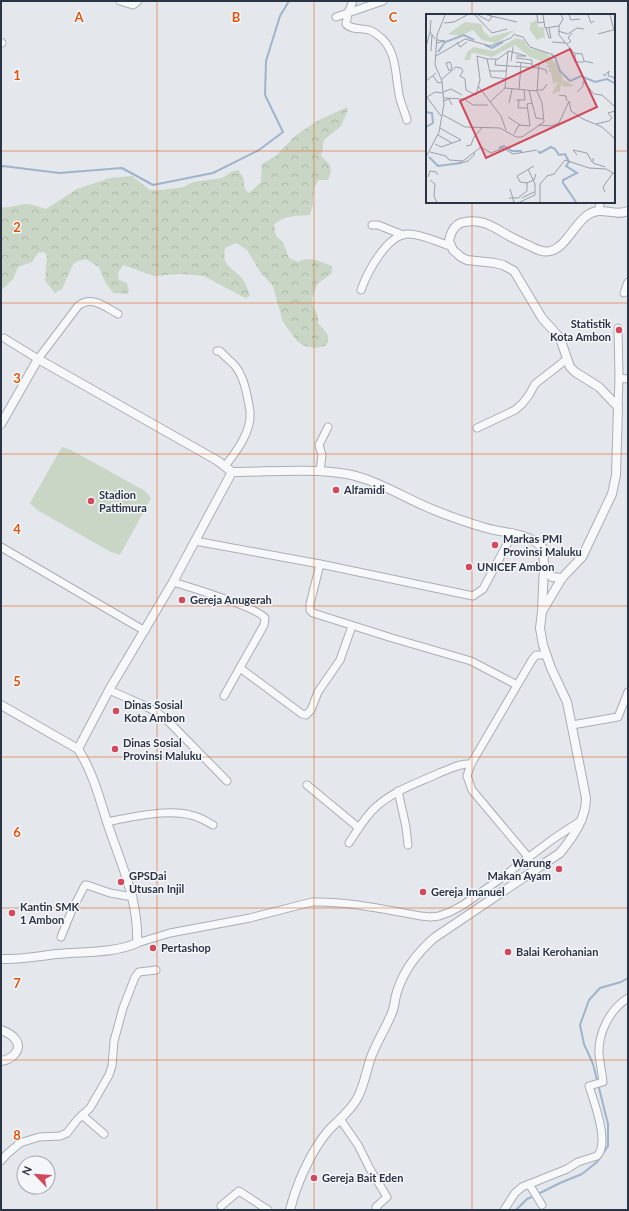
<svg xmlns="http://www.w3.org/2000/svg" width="629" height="1211" viewBox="0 0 629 1211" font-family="Lato,sans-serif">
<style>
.green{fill:#c9d6c5}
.forest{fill:url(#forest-crowns)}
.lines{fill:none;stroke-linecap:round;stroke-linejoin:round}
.stream{stroke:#9fb4cc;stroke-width:2}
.minor-casing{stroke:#a9aeb7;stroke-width:9}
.tertiary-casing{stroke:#a9aeb7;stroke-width:10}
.minor{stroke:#f7f8fa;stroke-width:7}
.tertiary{stroke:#f7f8fa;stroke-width:8}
.grid{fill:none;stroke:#df570f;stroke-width:1;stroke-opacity:0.55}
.poi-dot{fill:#d1495b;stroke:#f4f6f9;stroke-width:1.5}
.labels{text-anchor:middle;stroke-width:3;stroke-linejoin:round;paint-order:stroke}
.poi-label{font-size:11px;font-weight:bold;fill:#2b3445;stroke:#f4f6f9;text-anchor:start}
.inset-river{fill:none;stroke:#9fb4cc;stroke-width:2}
.inset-road{fill:none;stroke:#9a9fa9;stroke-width:1}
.view{fill:#d1495b;fill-opacity:0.15;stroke:#d1495b;stroke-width:2}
.inset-edge{fill:none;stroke:#2b3445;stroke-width:2}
.grid-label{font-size:13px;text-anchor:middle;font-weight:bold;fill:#df570f;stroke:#f4f6f9;stroke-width:3;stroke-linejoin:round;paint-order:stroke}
</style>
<defs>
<pattern id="forest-crowns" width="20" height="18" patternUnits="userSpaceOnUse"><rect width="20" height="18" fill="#c9d6c5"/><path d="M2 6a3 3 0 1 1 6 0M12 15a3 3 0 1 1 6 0" fill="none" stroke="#adb8ab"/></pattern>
</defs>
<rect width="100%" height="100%" fill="#e4e7ec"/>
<path class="green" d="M62,447L71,450L145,491L151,498L120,555L111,552L37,510L30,503Z"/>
<path class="forest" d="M347,107L348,110L341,126L324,140L321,156C330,165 334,166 328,180H319C312,188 314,192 313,202C313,206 311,211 310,215C298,216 283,215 274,225L276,236L283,242L289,258L298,262C309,255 321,262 332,266V273L317,284L312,299L313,306L318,316V323L328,335V342L325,346L316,348L304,346L297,341L283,322L273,286L261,273L247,250L236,243L225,248C222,266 229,265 240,276C245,281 248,289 250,296L245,298L204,276L182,274L154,276L123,265L118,273L119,280L127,283L129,291L127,294L113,293L105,282L99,267L86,259L78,261L73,264L62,289L55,293L45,281L47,255L43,252L38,253L32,262L18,267L13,279L1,291V207C9,209 16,205 24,204C32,204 38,206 46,209L77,189L110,178L132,176L150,190H162L184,187L193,182L222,178L231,172L238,170L243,177L245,189L249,193L261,182L262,164L276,156L295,136L317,121Z"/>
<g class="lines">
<g class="stream">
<path d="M1,167L3,166L59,173L122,168L153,185L213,173L259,150L283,132L265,95L266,61L280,16L289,1"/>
<path d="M538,1194L560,1183L582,1174L597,1162L608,1146V1124L593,1064L584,1044L580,1025L589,1000L600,988L621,982L628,978"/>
<path d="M516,1210L527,1199L534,1196"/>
</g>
<g class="minor-casing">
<g id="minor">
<path d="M120,1L133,5L138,1"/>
<path d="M353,1L348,13L346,24C351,30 362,28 369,30C373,31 376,34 379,36C398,50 395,79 400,99C402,106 405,113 407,120"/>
<path d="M336,17L383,1"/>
<path d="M1,42L2,43"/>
<path d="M599,210L600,202"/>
<path d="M372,225H378L403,235"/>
<path d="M361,290C367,273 386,236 407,234C419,233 438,242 450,246"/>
<path d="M624,293L628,282"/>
<path d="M4,338L38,359L78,306C92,295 105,307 118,314"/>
<path d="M217,351H220C225,357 231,361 236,367C242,375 245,385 247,395C248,400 249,405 250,411C252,431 237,451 225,466"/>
<path d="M619,378L628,379"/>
<path d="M618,407L619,378L618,328"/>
<path d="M477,428L515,410L522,404L529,395L535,384L567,359"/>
<path d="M320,471L322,455L319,445L328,427"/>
<path d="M195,541L320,564L310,604V610L313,613L392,638L471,661L517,685"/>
<path d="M1,547L145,631"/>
<path d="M320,564L473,596L483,589L513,533"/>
<path d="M173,582C189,587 257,607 265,618L264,625L224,696"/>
<path d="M240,668L302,714L306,715L311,710L318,692L340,660L352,626"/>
<path d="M109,690L141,704L158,713L169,722L227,781"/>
<path d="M572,725L618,717L628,692"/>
<path d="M307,785L359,828"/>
<path d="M398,791L406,827L408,845"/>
<path d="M107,822C130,817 167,809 190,815C198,816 206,821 213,825"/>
<path d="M349,843C357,831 365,816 377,806C395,790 418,783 439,773C451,769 459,763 471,764"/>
<path d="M529,858L472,790L467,776L471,764L532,660L536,655H546"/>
<path d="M61,937L72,910L85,885H87L110,893L133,897"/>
<path d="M137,943L170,933L250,918L312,902C348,901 386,910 421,916L431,917L439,916L450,912L463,905L500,879L553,839L582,820"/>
<path d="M82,1115L104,1134"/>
<path d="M340,1119L358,1145L370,1169L387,1197L376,1207L377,1210"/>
<path d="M1,1161L7,1154L20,1143L39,1137L60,1136L67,1133L77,1120L90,1108L109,1075L112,1066L114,1041L123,1008L135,977L139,972L156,970"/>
<path d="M529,1184L542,1205"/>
<path d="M221,1206L239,1191L268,1210"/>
<path d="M504,1210L515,1193L522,1187L567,1169L578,1162L597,1156C610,1143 594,1102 589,1086L603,1082C602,1073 600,1063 599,1054C598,1033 610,1009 628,998"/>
</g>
</g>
<g class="tertiary-casing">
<g id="tertiary">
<path d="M1,424L38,359L218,461L232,472C268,472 312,468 347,474C378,480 406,499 434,510C451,517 469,523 486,528C507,534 527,532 543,548L544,564L542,612L540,628L543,645L551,668L567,702L586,798C586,819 573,837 560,853L434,938C417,953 405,968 398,989C395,996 395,1003 393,1010C387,1027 376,1042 370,1060C366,1073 364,1085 358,1097C351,1111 338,1120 328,1131C311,1151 296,1185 290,1210"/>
<path d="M543,569L552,577L562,578"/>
<path d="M543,610L562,578L582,557L612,494L616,475L618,407L599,387L575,372L570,367L560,338L542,318L514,271L503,265L495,263L467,260L461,257L453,250L449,241C451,231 455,223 465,222C483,218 496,229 511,237C517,240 523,243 530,246C536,249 543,253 550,251C566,248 575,222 589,214C602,206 615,217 628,211"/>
<path d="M1,705L78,749C93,772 100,800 108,825C121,864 139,901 137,943C111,954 84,951 57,954C38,956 20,960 1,959"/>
<path d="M78,749L109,690L173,582L232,472"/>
<path d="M1,1030C6,1032 12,1034 15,1039C24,1049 11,1060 1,1061"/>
</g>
</g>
<use href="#minor" class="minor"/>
<use href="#tertiary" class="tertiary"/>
</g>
<path class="grid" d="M157,1V1210M314,1V1210M472,1V15M1,151H427M614,151H628M472,202V1210M1,303H628M1,454H628M1,606H628M1,757H628M1,908H628M1,1060H628"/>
<g class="poi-dot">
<circle cx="619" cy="330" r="4"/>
<circle cx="336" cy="490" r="4"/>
<circle cx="91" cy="501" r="4"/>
<circle cx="495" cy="545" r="4"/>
<circle cx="469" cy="567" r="4"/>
<circle cx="182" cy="600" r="4"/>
<circle cx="116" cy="711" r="4"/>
<circle cx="115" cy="749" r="4"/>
<circle cx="559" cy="869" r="4"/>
<circle cx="121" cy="882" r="4"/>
<circle cx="423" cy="892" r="4"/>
<circle cx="12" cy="913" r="4"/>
<circle cx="153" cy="948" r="4"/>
<circle cx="508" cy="952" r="4"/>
<circle cx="314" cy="1178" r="4"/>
</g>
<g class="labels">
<g class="poi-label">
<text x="611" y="328" text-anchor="end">Statistik<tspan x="611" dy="13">Kota Ambon</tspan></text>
<text x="344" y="494">Alfamidi</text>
<text x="99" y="499">Stadion<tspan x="99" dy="13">Pattimura</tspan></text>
<text x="503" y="543">Markas PMI<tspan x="503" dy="13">Provinsi Maluku</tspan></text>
<text x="477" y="571">UNICEF Ambon</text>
<text x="190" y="604">Gereja Anugerah</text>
<text x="124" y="709">Dinas Sosial<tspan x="124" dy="13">Kota Ambon</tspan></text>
<text x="123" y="747">Dinas Sosial<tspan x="123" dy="13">Provinsi Maluku</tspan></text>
<text x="551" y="867" text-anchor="end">Warung<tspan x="551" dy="13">Makan Ayam</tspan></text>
<text x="129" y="880">GPSDai<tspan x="129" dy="13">Utusan Injil</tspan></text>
<text x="431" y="896">Gereja Imanuel</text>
<text x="20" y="911">Kantin SMK<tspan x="20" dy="13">1 Ambon</tspan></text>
<text x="161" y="952">Pertashop</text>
<text x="516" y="956">Balai Kerohanian</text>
<text x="322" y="1182">Gereja Bait Eden</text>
</g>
</g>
<g transform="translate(426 14)">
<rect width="189" height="189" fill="#e4e7ec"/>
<path d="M39,8L55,10L58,18L64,23L89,16L70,29L56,26L47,16L34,22L22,20Z" fill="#c9d6c5"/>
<path d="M90,24L98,26L103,34L121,39L133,54L137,66L149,72L138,73L135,70L134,77L126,80L132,67L127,70L125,58H122L124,54L120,53L123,50L104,43L89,31L66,43L48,39L45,40L44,46H38L42,37L48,33L68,37Z" fill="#c9d6c5"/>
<path d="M111,6L112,13H118L119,26L117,23L111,26L104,16V9Z" fill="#c9d6c5"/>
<path class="inset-river" d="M59,31L66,34L77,28M12,38L19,28L38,21L48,26M125,40L129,43L134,57L144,67L155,62L169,68L181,65L188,69M0,98L6,99L7,109L0,113M73,134L78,132L86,137H96M112,137L114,139L125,133L129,135L133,141L139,140L143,148L140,152L151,159L137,166V169L150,188M3,143L12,152L35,149"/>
<path class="inset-road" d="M49,1L66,19L81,15M52,1L63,7L66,2M61,1L91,8M111,1L112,9L118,8M117,1L119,14L133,12M135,1L137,5L133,12V21L148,39L156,40L158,47L167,49M143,1L145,6L154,5M162,1L165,9L168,7M184,1L189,20M5,6L4,18L9,25M18,9L28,8L41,1M120,14L123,24H125L123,14M132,17L142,20L151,14L158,15M172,20L187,16M89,21L97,23L104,33L125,40M31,28L34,33L41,28M126,28L140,29M11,29L19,27L11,26M141,30L145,27L142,24L146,19M0,33L4,18M5,37L6,20M149,40V48H158M10,42L39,25L64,32L85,24L89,19M90,44L106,46V54M61,45H72L83,37L100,42H90M70,45L69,51L113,54L120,56L121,60M85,47L87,33M90,48L106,50M23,57L20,49L24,48L26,53L24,57M64,57H80M178,60V62L183,57L182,62L187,63L189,66M7,62L12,69L16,68M16,65L30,53L35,54L37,57L34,62L39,65L40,76L50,81L54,66L51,42L61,45L65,63L80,65M0,67L10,59M157,67L168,80L176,81L189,93M52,72L75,102L80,116M79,74L111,77M93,76L95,49M103,76L106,89L101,90L104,112M111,76H117L121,70M17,78L25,75L36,81M151,78L157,72V68M133,81L140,82L141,87M0,82L15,102M1,83L9,78L17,79M18,84L38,85L47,91H62M90,86H99L98,76M93,86L92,94H102M18,87L23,85L26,91M64,88L79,74L82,37M83,89L86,75M106,89L110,104L117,105M17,101L39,113L74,114L90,123H96L118,108L116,89L111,77L113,50M82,103L94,111M170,110L183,107L186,104L182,99L189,97M112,111L125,112L133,109L143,87L145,97L157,105L176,113L189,125M88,120L93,111L104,112M12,121L26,129M9,130L15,133L35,126L14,114M40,132L45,131L48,123L56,114M4,138L20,142L23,146L37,147L55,133L65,139L77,134L87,140L111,136M151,141L147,136L161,139L166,148M0,143L13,118L18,90L16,67L9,51L11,21L19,1M167,144V149L179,153M35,147V149L42,147L49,140L47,138M2,163L4,157L10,158L12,161M4,166L9,170L8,183L11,188M101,169L108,166L110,160M84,175L88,188M179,178L177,173L187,159M83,184H92L101,177V169L94,168L91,162L108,152M96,184L108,178M94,188L109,181V170L102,155M114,188V170L121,162L128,160L139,146L163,154L180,155L189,160"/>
<path class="view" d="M144,35L171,93L60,144L34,87Z"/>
<rect width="189" height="189" class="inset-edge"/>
</g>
<g class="grid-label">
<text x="79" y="22">A</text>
<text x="236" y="22">B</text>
<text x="393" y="22">C</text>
<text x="17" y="80">1</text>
<text x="17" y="232">2</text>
<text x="17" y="383">3</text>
<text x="17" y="534">4</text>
<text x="17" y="686">5</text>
<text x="17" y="837">6</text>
<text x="17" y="988">7</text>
<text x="17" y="1140">8</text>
</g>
<rect width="629" height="1211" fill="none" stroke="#2b3445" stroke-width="4"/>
<g transform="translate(36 1175) rotate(295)"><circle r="19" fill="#f4f6f9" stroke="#a4a8b1"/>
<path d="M0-3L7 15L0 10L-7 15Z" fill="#d1495b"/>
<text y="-6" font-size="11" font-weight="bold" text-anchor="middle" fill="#2b3445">N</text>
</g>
</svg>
